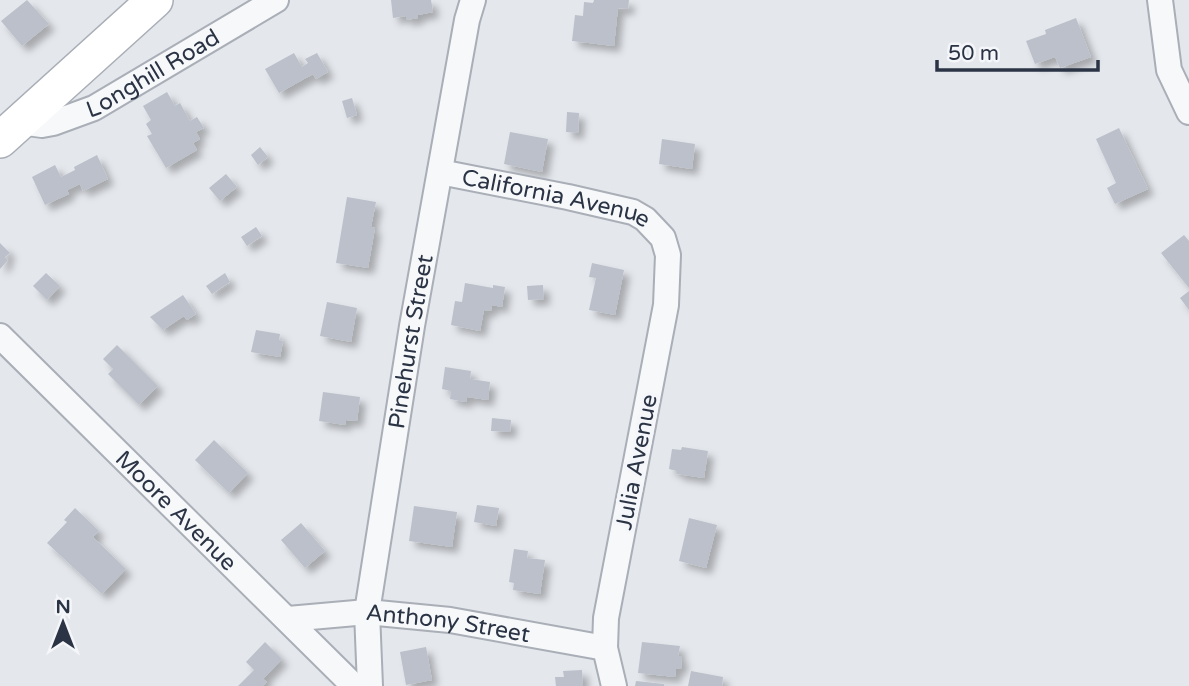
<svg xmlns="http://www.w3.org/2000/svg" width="1189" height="686" viewBox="0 0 1189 686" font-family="'Varela Round',sans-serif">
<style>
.building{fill:#bbc0ca;filter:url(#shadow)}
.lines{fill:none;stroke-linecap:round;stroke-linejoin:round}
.minor-casing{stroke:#a9aeb7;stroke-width:28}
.secondary-casing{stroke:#a9aeb7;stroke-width:38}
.minor{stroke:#f7f8fa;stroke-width:24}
.secondary{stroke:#fff;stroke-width:35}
.labels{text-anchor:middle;stroke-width:7;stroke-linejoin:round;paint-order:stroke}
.street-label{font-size:23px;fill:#2b3445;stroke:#f4f6f9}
</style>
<defs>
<filter id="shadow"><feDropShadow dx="6" dy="6" stdDeviation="3.5" flood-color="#0004"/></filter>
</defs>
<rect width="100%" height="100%" fill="#e4e7ec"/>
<g class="building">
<path d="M27,0L49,24L22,46L1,21Z"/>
<path d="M391,0H431L433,12L418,15V18L406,20V16L393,18Z"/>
<path d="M594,0H629L628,9L618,8L614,46L572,41L575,15L583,16L584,2L593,3Z"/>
<path d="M1076,18L1091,57L1060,68L1055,57L1035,64L1026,41L1046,34L1045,30Z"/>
<path d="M294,53L302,67L308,63L305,59L317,53L328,72L316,79L313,74L279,93L265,69Z"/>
<path d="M167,92L175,106L180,103L190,121L197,117L204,128L196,132L200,139L193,143L197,150L166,168L147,136L152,134L146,124L151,120L143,106Z"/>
<path d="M352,98L357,115L347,118L342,101Z"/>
<path d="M567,112L579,113L578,133L566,132Z"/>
<path d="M1119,128L1148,189L1115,204L1107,188L1116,183L1096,139Z"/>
<path d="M510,132L548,139L542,172L504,164Z"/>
<path d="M662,139L695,144L692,169L659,164Z"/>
<path d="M260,147L268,157L258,165L251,155Z"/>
<path d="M97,155L108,179L83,191L80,184L67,190L69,194L45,205L32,177L55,165L61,177L75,170L74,167Z"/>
<path d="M226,174L237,187L220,201L209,188Z"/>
<path d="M347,197L376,202L371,227L375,228L368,268L336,263Z"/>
<path d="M256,227L262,236L247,246L241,237Z"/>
<path d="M1184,235L1189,241V288L1161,253Z"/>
<path d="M0,243L10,253L5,257L8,260L0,269Z"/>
<path d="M592,263L624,270L615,315L589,310L596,278L589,277Z"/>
<path d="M46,273L60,286L47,300L33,286Z"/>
<path d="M225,273L230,282L212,294L206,286Z"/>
<path d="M465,283L493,288V285L505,287L502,307L492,305L491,311L484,310L480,331L451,325L455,301L462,302Z"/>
<path d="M543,285L544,299L528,300L527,286Z"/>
<path d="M1189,291V310L1180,298Z"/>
<path d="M183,295L196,314L187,320L184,316L163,330L150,317Z"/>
<path d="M327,302L357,308L351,342L320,336Z"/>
<path d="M256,330L280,334L279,340L283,341L280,357L251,352Z"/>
<path d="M117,345L158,386L139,405L108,374L113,369L103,359Z"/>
<path d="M445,367L471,371L470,379L490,382L488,400L467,397L466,402L450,399L451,391L442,389Z"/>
<path d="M323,392L360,397L357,421L346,420L345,425L319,421Z"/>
<path d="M492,418L511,420L510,432L491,431Z"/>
<path d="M214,440L248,473L229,493L195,460Z"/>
<path d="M682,447L708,451L704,478L677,474V471L669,469L672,449L681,450Z"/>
<path d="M477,505L499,508L496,526L474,522Z"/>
<path d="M414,506L457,512L452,547L409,541Z"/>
<path d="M75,508L99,531L93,537L126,569L102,594L47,543L67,522L64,520Z"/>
<path d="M689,518L717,525L706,568L679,561Z"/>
<path d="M301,523L325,551L305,568L281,540Z"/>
<path d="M514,549L528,551L527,558L545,560L540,594L513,590L514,583L509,582Z"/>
<path d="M265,642L282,659L263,679L267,682L263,686H238L254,670L246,662Z"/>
<path d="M642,642L680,646L678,656H682L681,669L676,668L675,677L638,673Z"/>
<path d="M426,647L432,680L406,685L400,652Z"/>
<path d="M582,670L583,686H556L555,677H564L563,671Z"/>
<path d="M691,671L723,677L722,686H688Z"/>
<path d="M636,681L664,684V686H635Z"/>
</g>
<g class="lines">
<g class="minor-casing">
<g id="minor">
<path d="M1160,0L1169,70L1189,112"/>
<path id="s1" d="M20,122L42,125L53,123L94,108L276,0"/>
<path id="s2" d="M440,172L568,197L633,212L645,219L663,238L668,255L666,305L606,618L605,648L614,686"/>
<path id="s3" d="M0,336L354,686"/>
<path id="s4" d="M288,619L367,612L450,620L605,648"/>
<path id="s5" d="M370,686L367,612L412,326L467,20L473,0"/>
</g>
</g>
<g class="secondary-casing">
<path id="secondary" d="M0,140L155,0"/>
</g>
<use href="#minor" class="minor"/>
<use href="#secondary" class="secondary"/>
</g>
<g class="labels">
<g class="street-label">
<text dy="8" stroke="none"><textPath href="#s1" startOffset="145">Longhill Road</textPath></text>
<text dy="8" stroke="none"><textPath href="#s2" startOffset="119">California Avenue</textPath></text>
<text dy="8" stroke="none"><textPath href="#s5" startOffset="348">Pinehurst Street</textPath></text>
<text transform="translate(636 462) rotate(-79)" y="8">Julia Avenue</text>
<text dy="8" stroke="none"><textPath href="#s3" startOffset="248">Moore Avenue</textPath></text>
<text dy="8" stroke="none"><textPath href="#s4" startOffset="161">Anthony Street</textPath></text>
</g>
</g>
<g transform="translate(63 623)" stroke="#f4f6f9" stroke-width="5" paint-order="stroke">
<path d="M0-5L12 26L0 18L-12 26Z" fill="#2b3445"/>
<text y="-10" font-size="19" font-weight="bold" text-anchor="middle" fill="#2b3445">N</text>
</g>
<path d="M937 60v10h161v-10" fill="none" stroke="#2b3445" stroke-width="3.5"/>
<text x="948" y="60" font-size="21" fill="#2b3445" stroke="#f4f6f9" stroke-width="5" paint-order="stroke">50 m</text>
</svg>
